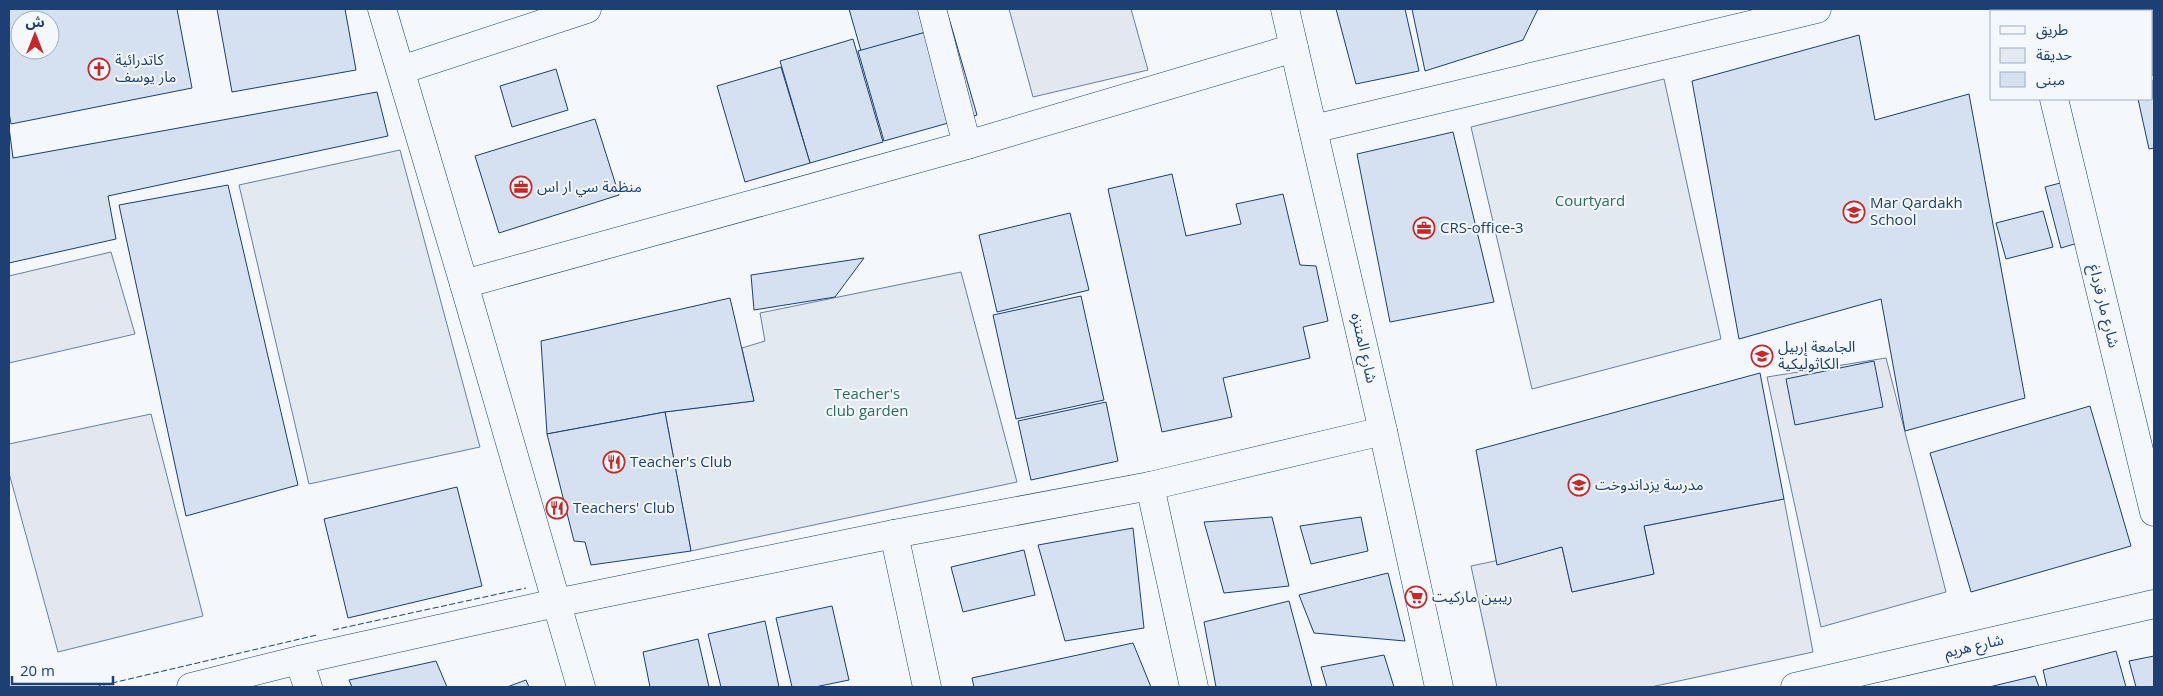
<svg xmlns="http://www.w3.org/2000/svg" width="2163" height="696" viewBox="0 0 2163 696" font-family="'Open Sans','Noto Sans Arabic',sans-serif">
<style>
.green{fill:#e3e9f0;stroke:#687fa3}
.parking{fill:#e3e8f0;stroke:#687fa3}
.building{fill:#d5e0f0;stroke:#1d3f73;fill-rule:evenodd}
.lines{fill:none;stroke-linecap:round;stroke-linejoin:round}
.minor-casing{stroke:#1d3f73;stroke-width:29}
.tertiary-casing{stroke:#1d3f73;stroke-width:29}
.minor{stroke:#f4f7fb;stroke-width:28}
.tertiary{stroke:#f4f7fb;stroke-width:28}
.fence{stroke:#1d3f73;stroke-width:1;stroke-dasharray:6 2.5;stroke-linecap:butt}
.labels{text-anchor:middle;stroke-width:4;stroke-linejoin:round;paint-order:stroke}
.poi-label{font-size:15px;fill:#1d3f73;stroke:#f4f7fb;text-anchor:start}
.park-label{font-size:15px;fill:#2c6c60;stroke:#f4f7fb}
.street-label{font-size:15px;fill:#1d3f73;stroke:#f4f7fb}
</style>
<rect width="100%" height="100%" fill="#f4f7fb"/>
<g class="green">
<path d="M1664,79L1721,339L1532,389L1471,127Z"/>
<path d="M400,150L480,447L309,484L239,185Z"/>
<path d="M961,272L1017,482L691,551L665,412L754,401L742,348L765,341L760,313Z"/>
</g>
<g class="parking">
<path d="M1009,9H1131L1148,70L1033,97Z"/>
<path d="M111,252L135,334L9,363V276Z"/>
<path d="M1886,358L1946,592L1821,627L1767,377Z"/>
<path d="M151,414L203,616L58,652L9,473V444Z"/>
<path d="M1784,499L1813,652L1651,687H1497L1471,566L1562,547L1572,592L1654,574L1644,526Z"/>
</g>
<g class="building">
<path d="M9,9H177L192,88L11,124L9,112ZM20,20H50V50H20Z"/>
<path d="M217,9H345L356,70L232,92Z"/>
<path d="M849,9H946L951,25L861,51Z"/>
<path d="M1336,9H1405L1419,71L1356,84Z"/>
<path d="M1412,9H1538L1523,40L1425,71Z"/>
<path d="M2141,9H2154V75H2152V11H2132Z"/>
<path d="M951,25L977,115L884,141L858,51Z"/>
<path d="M1859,35L1875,120L1969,94L2025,398L1905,431L1881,299L1739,339L1692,81Z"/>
<path d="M853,39L883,142L810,163L780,61Z"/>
<path d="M781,67L810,163L745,182L717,86Z"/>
<path d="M556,69L568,110L512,127L500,86Z"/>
<path d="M2152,81H2154V148L2149,149L2138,99H2152Z"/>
<path d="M377,92L388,136L108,196L116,239L9,263V127L13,158Z"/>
<path d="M595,119L619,195L499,233L475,156Z"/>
<path d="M1453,132L1494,302L1390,322L1357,154Z"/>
<path d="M1172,174L1186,236L1241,224L1236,204L1283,194L1300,265L1316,266L1328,321L1303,327L1310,358L1223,378L1232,417L1162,432L1108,189Z"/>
<path d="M2064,182L2081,242L2061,248L2045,187Z"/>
<path d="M228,185L298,485L186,516L119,205Z"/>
<path d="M2043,211L2053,247L2006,259L1996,223Z"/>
<path d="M1070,213L1089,290L997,312L979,235Z"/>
<path d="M864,258L835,297L754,310L751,275Z"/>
<path d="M1081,296L1104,400L1016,419L993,315Z"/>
<path d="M730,298L754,401L665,412L547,434L541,341Z"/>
<path d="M1874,361L1883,407L1795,425L1786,379Z"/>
<path d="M1760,373L1784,499L1644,526L1654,574L1572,592L1562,547L1497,565L1476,450Z"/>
<path d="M1106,402L1118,461L1031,480L1018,421Z"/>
<path d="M2090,406L2131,546L1971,592L1930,453Z"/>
<path d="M665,412L691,551L591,565L585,542L574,541L547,434Z"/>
<path d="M457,487L482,586L348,618L324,519Z"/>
<path d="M1272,517L1289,586L1224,593L1204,522Z"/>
<path d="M1361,517L1368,551L1311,564L1300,526Z"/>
<path d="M1133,528L1144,628L1065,641L1038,545Z"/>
<path d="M1024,550L1035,595L963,612L951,567Z"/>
<path d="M1388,573L1405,641L1314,633L1299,595Z"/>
<path d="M1289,601L1312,687H1216L1204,622Z"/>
<path d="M832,606L849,680L815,687H792L776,618Z"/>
<path d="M765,621L779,687H721L708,634Z"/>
<path d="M698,639L709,687H650L643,652Z"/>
<path d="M1133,643L1151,687H974L972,678Z"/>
<path d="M2116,651L2126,687H2047L2043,670Z"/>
<path d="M1384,655L1394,687H1327L1321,667Z"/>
<path d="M2154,656V687H2136L2129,661Z"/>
<path d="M436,661L447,687H352L349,680Z"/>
<path d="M2035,676L2039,687H1989Z"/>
<path d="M526,680L529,687H507Z"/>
</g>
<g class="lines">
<g class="minor-casing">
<g id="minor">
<path d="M382,9L464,284L581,687"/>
<path d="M932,9L967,145"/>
<path d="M2032,9L2033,11"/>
<path d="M401,70L587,9"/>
<path d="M2054,99L2154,512"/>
<path d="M1313,129L1817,9"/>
<path d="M464,284L967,145L1294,48"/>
<path d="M1150,486L1194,687"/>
<path d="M894,534L927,687"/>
<path d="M299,660L308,687"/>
<path d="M191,687L299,660L556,603L894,534L1150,486L1383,431"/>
<path d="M1795,687L2154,604"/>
</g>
</g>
<g class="tertiary-casing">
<path id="tertiary" d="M1285,9L1383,431L1439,687"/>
</g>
<use href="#minor" class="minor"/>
<use href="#tertiary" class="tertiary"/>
<g class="fence">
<path d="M333,630L526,588"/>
<path d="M95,687L317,635"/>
</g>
</g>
<defs>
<g id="church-ring" transform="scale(1.125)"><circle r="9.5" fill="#f4f7fb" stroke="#c62828" stroke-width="1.5"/><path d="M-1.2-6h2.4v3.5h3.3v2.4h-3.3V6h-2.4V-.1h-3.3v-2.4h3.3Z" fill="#c62828"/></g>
<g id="office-ring" transform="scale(1.125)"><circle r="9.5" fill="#f4f7fb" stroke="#c62828" stroke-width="1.5"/><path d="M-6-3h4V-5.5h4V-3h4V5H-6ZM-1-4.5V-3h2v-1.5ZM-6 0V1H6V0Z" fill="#c62828"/></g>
<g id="school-ring" transform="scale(1.125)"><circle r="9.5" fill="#f4f7fb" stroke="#c62828" stroke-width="1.5"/><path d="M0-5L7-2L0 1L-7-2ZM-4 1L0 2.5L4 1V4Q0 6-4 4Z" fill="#c62828"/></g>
<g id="university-ring" transform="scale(1.125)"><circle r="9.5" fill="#f4f7fb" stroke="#c62828" stroke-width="1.5"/><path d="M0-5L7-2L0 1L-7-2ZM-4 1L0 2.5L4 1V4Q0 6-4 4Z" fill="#c62828"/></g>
<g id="restaurant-ring" transform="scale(1.125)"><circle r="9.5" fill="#f4f7fb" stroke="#c62828" stroke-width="1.5"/><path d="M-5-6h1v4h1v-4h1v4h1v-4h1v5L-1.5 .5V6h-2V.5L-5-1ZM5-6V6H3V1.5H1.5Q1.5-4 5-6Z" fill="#c62828"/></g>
<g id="supermarket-ring" transform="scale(1.125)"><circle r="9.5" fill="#f4f7fb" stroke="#c62828" stroke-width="1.5"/><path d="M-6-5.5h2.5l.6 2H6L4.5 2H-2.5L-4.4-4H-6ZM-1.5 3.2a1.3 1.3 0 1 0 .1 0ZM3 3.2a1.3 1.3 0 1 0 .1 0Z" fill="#c62828"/></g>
</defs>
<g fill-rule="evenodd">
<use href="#church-ring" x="99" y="69"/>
<use href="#office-ring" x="521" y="187"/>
<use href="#school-ring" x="1854" y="212"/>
<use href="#office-ring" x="1424" y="228"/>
<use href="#university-ring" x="1762" y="356"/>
<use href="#restaurant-ring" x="614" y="462"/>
<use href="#school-ring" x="1579" y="485"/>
<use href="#restaurant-ring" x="557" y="508"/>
<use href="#supermarket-ring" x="1416" y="597"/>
</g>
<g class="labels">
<g class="poi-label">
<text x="115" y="65">كاتدرائية<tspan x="115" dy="17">مار يوسف</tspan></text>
<text x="537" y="192">منظمة سي ار اس</text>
<text x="1870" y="208">Mar Qardakh<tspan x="1870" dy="17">School</tspan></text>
<text x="1440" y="233">CRS-office-3</text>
<text x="1778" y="352">الجامعة إربيل<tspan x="1778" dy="17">الكاثوليكية</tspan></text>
<text x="630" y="467">Teacher's Club</text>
<text x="1595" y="490">مدرسة يزداندوخت</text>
<text x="573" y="513">Teachers' Club</text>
<text x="1432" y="602">ريبين ماركيت</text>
</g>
<g class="park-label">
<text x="1590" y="206">Courtyard</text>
<text x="867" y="399">Teacher's<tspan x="867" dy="17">club garden</tspan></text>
</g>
<g class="street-label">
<text transform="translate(2104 306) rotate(76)" y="5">شارع مار قرداغ</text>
<text transform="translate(1364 348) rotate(77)" y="5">شارع المتنزه</text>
<text transform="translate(1974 646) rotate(-13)" y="5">شارع هريم</text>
</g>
</g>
<rect width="2163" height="696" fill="none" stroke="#1d3f73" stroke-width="20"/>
<rect x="1990" y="10" width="162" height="90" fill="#f4f7fb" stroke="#9eadc5"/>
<rect x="2000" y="26" width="25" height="8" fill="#f4f7fb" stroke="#9eadc5"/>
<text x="2036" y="35" font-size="15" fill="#1d3f73">طريق</text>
<rect x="2000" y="48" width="25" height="15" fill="#e3e9f0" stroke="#9eadc5"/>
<text x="2036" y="60" font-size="15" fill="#1d3f73">حديقة</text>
<rect x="2000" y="72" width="25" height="15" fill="#d5e0f0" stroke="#9eadc5"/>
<text x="2036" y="85" font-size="15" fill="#1d3f73">مبنى</text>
<g transform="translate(35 35)"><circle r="24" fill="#f4f7fb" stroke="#9eadc5"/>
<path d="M0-4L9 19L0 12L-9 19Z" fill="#c62828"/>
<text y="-8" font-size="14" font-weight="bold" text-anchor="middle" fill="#1d3f73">ش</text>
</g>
<path d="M12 676v8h101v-8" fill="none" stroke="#1d3f73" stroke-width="2.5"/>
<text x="20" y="676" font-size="15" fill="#1d3f73" stroke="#f4f7fb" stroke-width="4" paint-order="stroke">20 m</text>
</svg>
